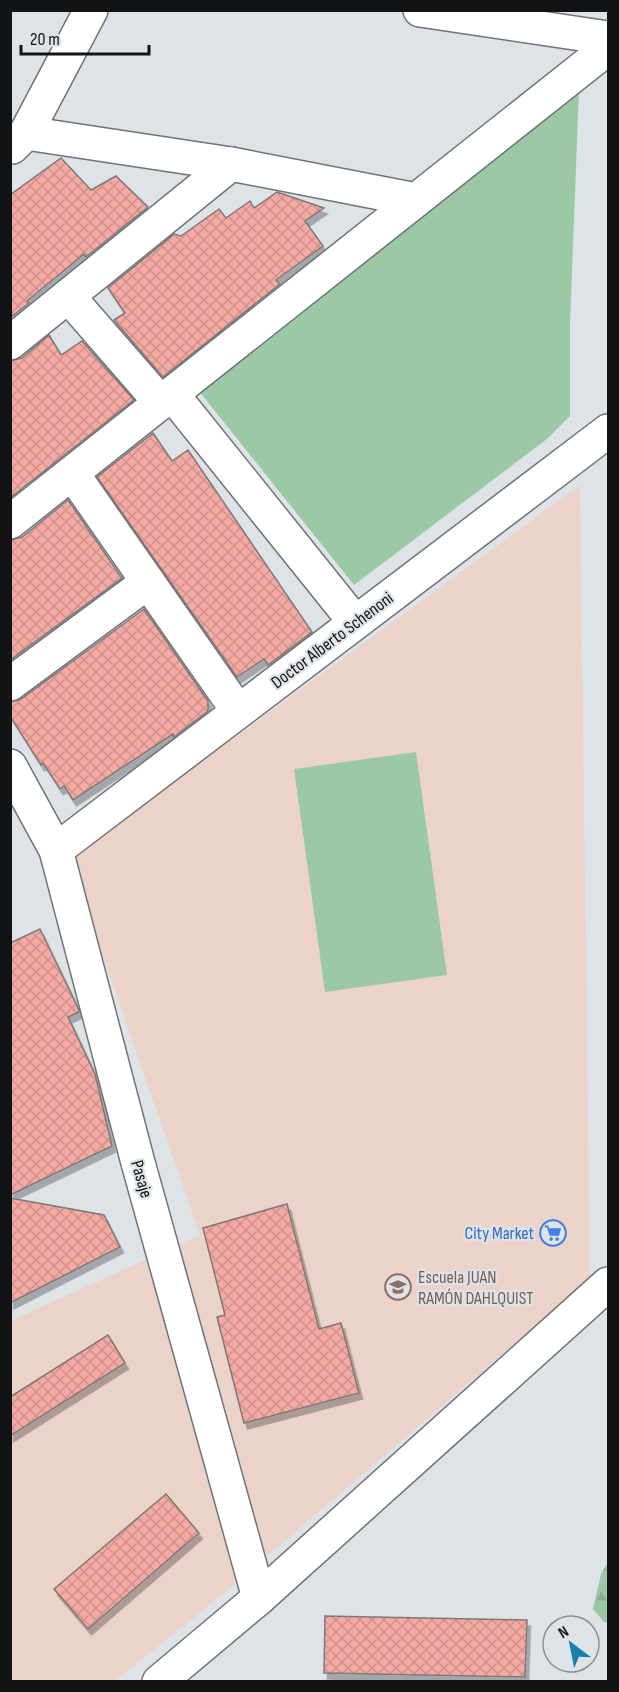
<svg xmlns="http://www.w3.org/2000/svg" width="619" height="1692" viewBox="0 0 619 1692" font-family="'Sofia Sans Condensed',sans-serif">
<style>
.commercial{fill:#ebd3ca}
.forest{fill:url(#forest-firs)}
.park{fill:#9cc9a5}
.building{fill:url(#building-cross-hatch);stroke:#7f7878;stroke-width:1.5;filter:url(#shadow)}
.lines{fill:none;stroke-linecap:round;stroke-linejoin:round}
.minor-casing{stroke:#6f7378;stroke-width:36}
.minor{stroke:#fff;stroke-width:33}
.labels{text-anchor:middle;stroke-width:4.5;stroke-linejoin:round;paint-order:stroke}
.street-label{font-size:18px;fill:#111315;stroke:#dee3e8}
.shop-label{font-size:18px;fill:#366cbe;stroke:#dee3e8;text-anchor:end}
.education-label{font-size:18px;fill:#785e54;stroke:#dee3e8;text-anchor:start}
</style>
<defs>
<pattern id="forest-firs" width="22" height="20" patternUnits="userSpaceOnUse" patternTransform="scale(1.5)"><rect width="22" height="20" fill="#9cc9a5"/><path d="M5 1l3.5 6h-7zM16 11l3.5 6h-7z" fill="#85ac8d"/></pattern>
<pattern id="building-cross-hatch" width="8" height="8" patternUnits="userSpaceOnUse" patternTransform="scale(1.5)"><rect width="8" height="8" fill="#f4aaa3"/><path d="M0 0l8 8M0 8l8-8" fill="none" stroke="#d0918b"/></pattern>
<filter id="shadow"><feDropShadow dx="3.5" dy="6" stdDeviation="0" flood-color="#0004"/></filter>
</defs>
<rect width="100%" height="100%" fill="#dee3e8"/>
<path class="commercial" d="M580,485L590,1279L224,1593L115,1681H11L10,1321L200,1235L69,859Z"/>
<path class="forest" d="M608,1562V1623L604,1622L593,1609L601,1574Z"/>
<g class="park">
<path d="M579,89L570,324V416L547,439L354,585L195,386Z"/>
<path d="M416,752L447,975L325,992L294,769Z"/>
</g>
<g class="building">
<path d="M61,158L91,190L116,176L148,207L86,257L84,254L27,301L29,303L10,318V195Z"/>
<path d="M277,192L324,208L305,221L323,246L276,280L280,284L163,377L114,320L125,313L108,288L174,234L181,236L219,209L226,218L250,201L254,208Z"/>
<path d="M49,335L61,355L82,341L134,400L10,498V361L22,358Z"/>
<path d="M153,433L172,461L188,450L312,632L268,665L264,659L237,677L97,477Z"/>
<path d="M68,500L122,578L10,660V540L22,537Z"/>
<path d="M144,609L208,701V711L174,737L173,734L73,800L64,786L60,789L43,763L41,765L10,716V702L21,699Z"/>
<path d="M40,929L78,1008L79,1012L68,1017L95,1074L112,1146L10,1195V943Z"/>
<path d="M10,1198L104,1215L120,1247L10,1303Z"/>
<path d="M287,1204L319,1329L341,1323L359,1393L244,1423L217,1317L225,1315L203,1228Z"/>
<path d="M108,1335L125,1363L10,1436V1397Z"/>
<path d="M166,1494L199,1533L88,1629L54,1589Z"/>
<path d="M325,1616L527,1620L525,1677L324,1673Z"/>
</g>
<g class="lines">
<g class="minor-casing">
<g id="minor">
<path d="M420,10L608,38"/>
<path d="M26,133L231,164L416,200"/>
<path d="M12,147L26,133L91,10"/>
<path d="M68,296L161,403"/>
<path d="M10,343L231,164"/>
<path d="M172,394L355,622"/>
<path d="M72,473L238,711"/>
<path d="M10,522L608,48"/>
<path d="M10,684L148,582"/>
<path d="M10,766L56,850L137,1159L259,1598"/>
<path d="M56,850L608,431"/>
<path d="M159,1682L259,1598L608,1284"/>
</g>
</g>
<use href="#minor" class="minor"/>
</g>
<defs>
<g id="supermarket-ring" transform="scale(1.35)"><circle r="9.5" fill="#dee3e8" stroke="#3f7fe0" stroke-width="1.5"/><path d="M-6-5.5h2.5l.6 2H6L4.5 2H-2.5L-4.4-4H-6ZM-1.5 3.2a1.3 1.3 0 1 0 .1 0ZM3 3.2a1.3 1.3 0 1 0 .1 0Z" fill="#3f7fe0"/></g>
<g id="school-ring" transform="scale(1.35)"><circle r="9.5" fill="#dee3e8" stroke="#8d6e63" stroke-width="1.5"/><path d="M0-5L7-2L0 1L-7-2ZM-4 1L0 2.5L4 1V4Q0 6-4 4Z" fill="#8d6e63"/></g>
</defs>
<g fill-rule="evenodd">
<use href="#supermarket-ring" x="553" y="1233"/>
<use href="#school-ring" x="398" y="1287"/>
</g>
<g class="labels">
<g class="street-label">
<text transform="translate(332 640) rotate(-37)" y="6">Doctor Alberto Schenoni</text>
<text transform="translate(142 1179) rotate(74)" y="6">Pasaje</text>
</g>
<g class="shop-label">
<text x="534" y="1239">City Market</text>
</g>
<g class="education-label">
<text x="418" y="1283">Escuela JUAN<tspan x="418" dy="21">RAMÓN DAHLQUIST</tspan></text>
</g>
</g>
<rect width="619" height="1692" fill="none" stroke="#111315" stroke-width="24"/>
<g transform="translate(571 1644) rotate(328)"><circle r="28" fill="#dee3e8" stroke="#8c9094" stroke-width="1.5"/>
<path d="M0-4.5L10 22L0 15L-10 22Z" fill="#1b7da9"/>
<text y="-9" font-size="16" font-weight="bold" text-anchor="middle" fill="#111315">N</text>
</g>
<path d="M21 45v9h128v-9" fill="none" stroke="#111315" stroke-width="3"/>
<text x="30" y="45" font-size="18" fill="#111315" stroke="#dee3e8" stroke-width="4.5" paint-order="stroke">20 m</text>
</svg>
